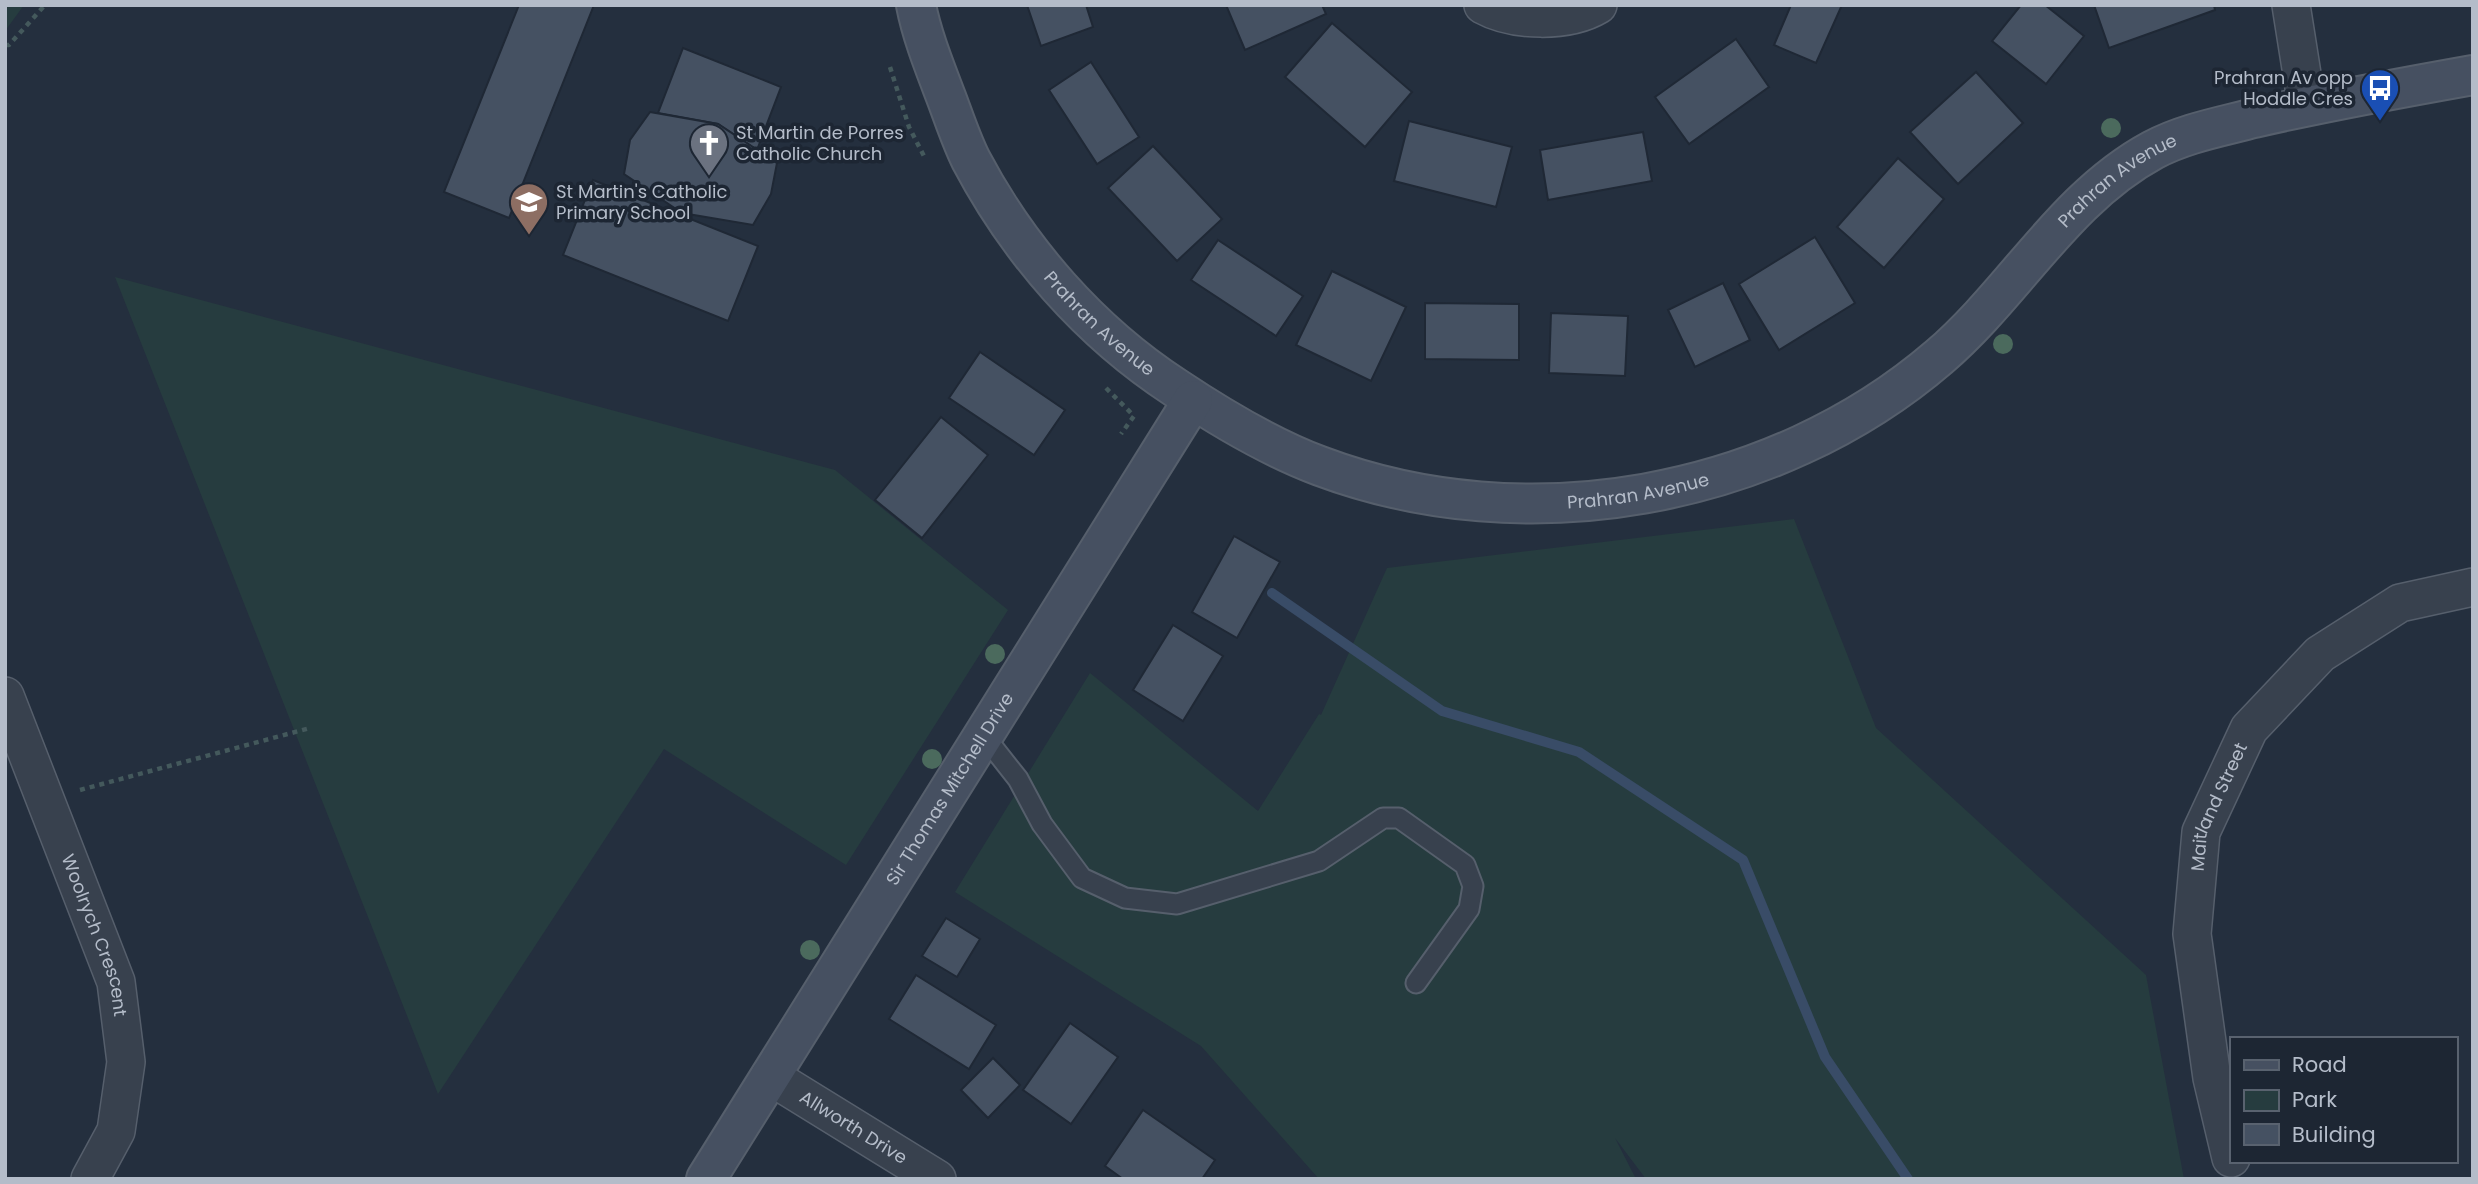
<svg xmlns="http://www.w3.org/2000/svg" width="2478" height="1184" viewBox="0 0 2478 1184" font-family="Poppins,sans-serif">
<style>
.green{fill:#263c3f}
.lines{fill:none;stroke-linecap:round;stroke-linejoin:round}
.stream{stroke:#394c67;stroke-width:10}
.building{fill:#455162;stroke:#1f2835;stroke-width:2}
.lane-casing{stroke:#565f6c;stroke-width:23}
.street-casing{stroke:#565f6c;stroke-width:40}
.secondary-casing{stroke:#565f6c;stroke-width:42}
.path{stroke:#44595c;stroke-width:4.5;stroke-dasharray:5 5;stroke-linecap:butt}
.lane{stroke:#38414e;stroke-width:19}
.street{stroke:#38414e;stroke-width:37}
.secondary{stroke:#465061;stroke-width:38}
.tree{fill:#4b6a5d}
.labels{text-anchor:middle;stroke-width:7;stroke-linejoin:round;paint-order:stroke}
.poi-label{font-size:18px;fill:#b4bcc9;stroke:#1d2633;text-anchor:start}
.street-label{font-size:18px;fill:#b4bcc9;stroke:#1d2633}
</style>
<rect width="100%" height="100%" fill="#242f3e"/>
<g class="green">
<path d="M5,5H24L5,31Z"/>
<path d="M115,277L835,470L1008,610L846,865L664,749L438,1094Z"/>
<path d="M1794,519L1876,728L2146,975L2184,1179H1646L1615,1138L1636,1179H1319L1201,1046L955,892L1090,673L1258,811L1319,714L1321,715L1387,568Z"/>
</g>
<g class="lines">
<path class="stream" d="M1272,593L1442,711L1579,752L1743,860L1825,1057L1908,1179"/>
</g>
<g class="building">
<path d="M519,5H594L509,218L444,192Z"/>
<path d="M1027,5H1086L1093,27L1041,46Z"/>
<path d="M1226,5H1322L1326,14L1245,50Z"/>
<path d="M1791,5H1842L1816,63L1774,45Z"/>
<path d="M2021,5H2045L2084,36L2046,84L1992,41Z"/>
<path d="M2094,5H2214L2215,10L2109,48Z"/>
<path d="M1332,23L1412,92L1365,147L1285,77Z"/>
<path d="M1736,39L1769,87L1689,144L1655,97Z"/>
<path d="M683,48L781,87L757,150L718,124L658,113Z"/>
<path d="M1091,62L1139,137L1097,164L1049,90Z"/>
<path d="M1976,72L2023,123L1958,184L1910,132Z"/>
<path d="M650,112L718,124L777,163L771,194L753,225L682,213L624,174L630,140Z"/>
<path d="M1409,121L1512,147L1496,207L1394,181Z"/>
<path d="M1643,132L1652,181L1548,200L1540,150Z"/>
<path d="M1153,146L1222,219L1177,261L1108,188Z"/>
<path d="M1898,158L1944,199L1884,268L1837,227Z"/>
<path d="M593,180L758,246L728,321L563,255Z"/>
<path d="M1815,237L1855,303L1779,350L1739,284Z"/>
<path d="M1218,240L1303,296L1276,336L1191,280Z"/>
<path d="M1332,271L1406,307L1371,381L1296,345Z"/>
<path d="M1723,283L1750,340L1695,367L1668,310Z"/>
<path d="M1425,303L1519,304V360L1425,359Z"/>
<path d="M1551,313L1628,316L1625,376L1549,373Z"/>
<path d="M980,352L1065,410L1034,455L949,398Z"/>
<path d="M941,417L988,455L922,538L875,500Z"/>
<path d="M1234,536L1280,562L1237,638L1192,612Z"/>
<path d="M1173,625L1223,656L1183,721L1133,690Z"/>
<path d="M946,918L980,939L957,977L922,956Z"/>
<path d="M916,975L996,1025L969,1069L889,1019Z"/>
<path d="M1070,1023L1118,1057L1071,1124L1023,1090Z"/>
<path d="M993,1058L1020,1085L988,1118L961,1090Z"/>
<path d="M1143,1110L1215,1160L1202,1179H1123L1105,1166Z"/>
</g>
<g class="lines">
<g class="lane-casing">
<path id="lane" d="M984,736L1018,779L1042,824L1082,878L1125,898L1177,904L1319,861L1383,818H1399L1465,865L1473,886L1469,909L1416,983"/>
</g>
<g class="street-casing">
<g id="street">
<path d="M1483,5C1514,22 1568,23 1598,5"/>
<path d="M2291,5L2307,106"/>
<path id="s1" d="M5,696L116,982L126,1062L116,1131L90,1179"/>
<path id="s2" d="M770,1076L937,1179"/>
<path id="s3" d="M2231,1158L2212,1078L2192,934L2201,832L2249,729L2320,654L2400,603L2473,587"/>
</g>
</g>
<g class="secondary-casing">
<g id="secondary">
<path id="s4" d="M916,5C922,36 935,68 946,97C954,118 961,140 971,160C1019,251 1090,332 1176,388C1221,418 1269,447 1320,466C1525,543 1774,499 1939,357C2014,293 2064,198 2153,150C2185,133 2220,127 2254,118C2327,101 2400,88 2473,75"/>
<path id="s5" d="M706,1179L1193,400"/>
</g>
</g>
<g class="path">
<path d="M5,45H9L45,5"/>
<path d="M890,67L909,127L926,160"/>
<path d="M1106,388L1134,416L1121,434"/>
<path d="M80,790L310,728"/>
</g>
<use href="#lane" class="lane"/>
<use href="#street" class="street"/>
<use href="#secondary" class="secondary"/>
</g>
<g class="tree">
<circle cx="2111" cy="128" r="10"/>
<circle cx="2003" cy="344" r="10"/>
<circle cx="995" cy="654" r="10"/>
<circle cx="932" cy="759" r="10"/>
<circle cx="810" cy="950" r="10"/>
</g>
<defs>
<g id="bus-pin" transform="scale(2.0125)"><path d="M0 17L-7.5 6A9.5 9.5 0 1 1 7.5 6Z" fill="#1a4fb4" stroke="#1d2633"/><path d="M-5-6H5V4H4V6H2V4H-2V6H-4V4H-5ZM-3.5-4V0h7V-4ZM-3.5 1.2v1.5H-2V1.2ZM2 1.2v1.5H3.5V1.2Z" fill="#fff"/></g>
<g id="church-pin" transform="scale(2.0125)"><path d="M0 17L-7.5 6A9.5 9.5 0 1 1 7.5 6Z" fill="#6b7280" stroke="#1d2633"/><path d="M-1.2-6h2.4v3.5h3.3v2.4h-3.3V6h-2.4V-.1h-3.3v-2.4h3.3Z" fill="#fff"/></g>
<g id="school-pin" transform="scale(2.0125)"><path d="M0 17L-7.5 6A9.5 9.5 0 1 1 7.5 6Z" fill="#8d6e63" stroke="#1d2633"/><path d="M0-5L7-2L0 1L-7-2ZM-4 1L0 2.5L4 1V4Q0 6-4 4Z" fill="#fff"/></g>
</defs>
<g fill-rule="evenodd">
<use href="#bus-pin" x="2380" y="88"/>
<use href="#church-pin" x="709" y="143"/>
<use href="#school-pin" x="529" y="202"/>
</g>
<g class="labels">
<g class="poi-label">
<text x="2353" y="84" text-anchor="end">Prahran Av opp<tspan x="2353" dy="21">Hoddle Cres</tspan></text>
<text x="736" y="139">St Martin de Porres<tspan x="736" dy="21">Catholic Church</tspan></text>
<text x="556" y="198">St Martin's Catholic<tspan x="556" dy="21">Primary School</tspan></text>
</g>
<g class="street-label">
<text dy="6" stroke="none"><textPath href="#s4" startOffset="1549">Prahran Avenue</textPath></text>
<text dy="6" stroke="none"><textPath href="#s4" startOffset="374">Prahran Avenue</textPath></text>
<text dy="6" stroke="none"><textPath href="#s4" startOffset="962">Prahran Avenue</textPath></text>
<text dy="6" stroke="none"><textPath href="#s5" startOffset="460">Sir Thomas Mitchell Drive</textPath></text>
<text dy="6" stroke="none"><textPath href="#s3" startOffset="359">Maitland Street</textPath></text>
<text dy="6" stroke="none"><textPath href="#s1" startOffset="256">Woolrych Crescent</textPath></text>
<text dy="6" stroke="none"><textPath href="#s2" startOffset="98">Allworth Drive</textPath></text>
</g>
</g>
<rect width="2478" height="1184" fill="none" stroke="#b4bcc9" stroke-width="14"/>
<rect x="2230" y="1037" width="228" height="126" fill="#1d2633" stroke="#59626f" stroke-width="2"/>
<rect x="2244" y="1060" width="35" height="10" fill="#465061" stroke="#59626f" stroke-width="2"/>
<text x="2292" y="1072" font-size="21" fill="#b4bcc9">Road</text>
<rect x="2244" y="1090" width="35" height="21" fill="#263c3f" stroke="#59626f" stroke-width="2"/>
<text x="2292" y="1107" font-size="21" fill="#b4bcc9">Park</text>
<rect x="2244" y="1124" width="35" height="21" fill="#455162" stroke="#59626f" stroke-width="2"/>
<text x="2292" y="1142" font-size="21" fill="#b4bcc9">Building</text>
</svg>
